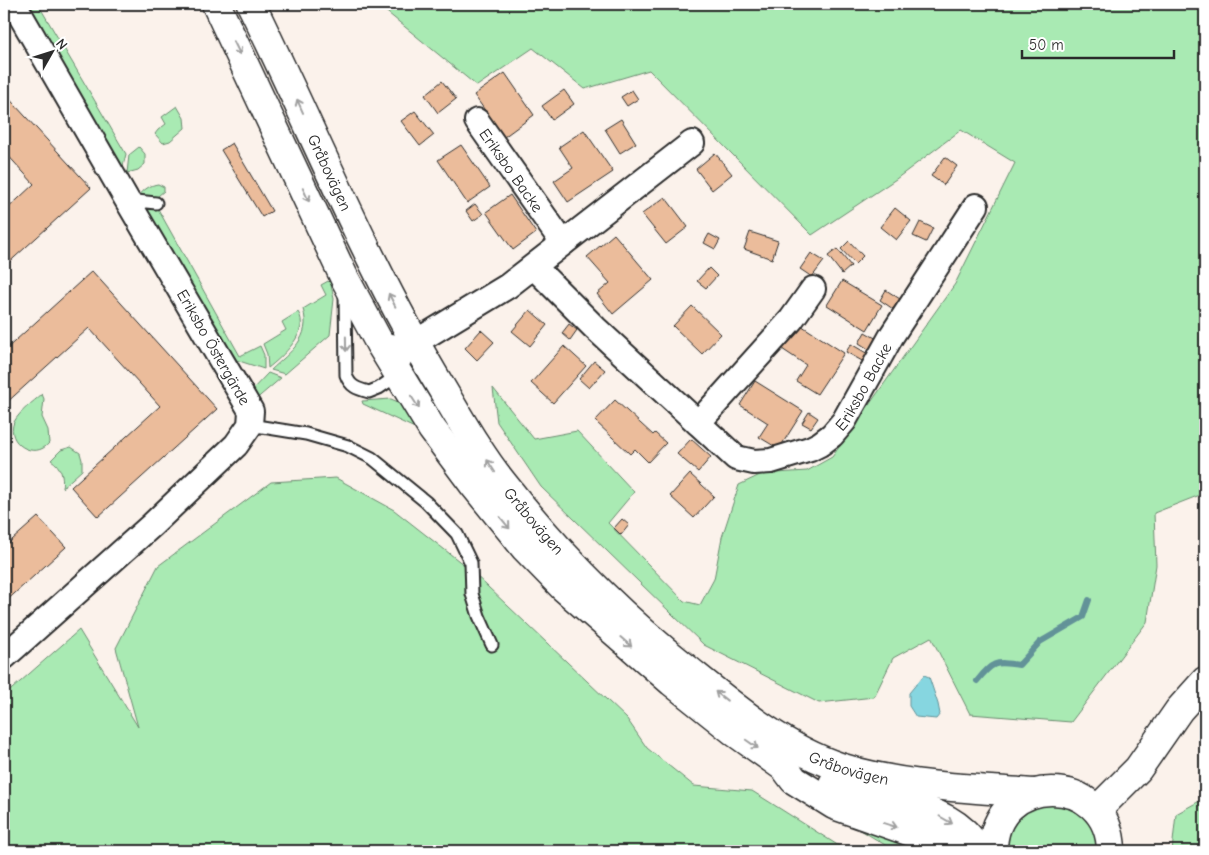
<svg xmlns="http://www.w3.org/2000/svg" width="1209" height="855" viewBox="0 0 1209 855" font-family="'Comic Neue',sans-serif">
<style>
.green{fill:#a9eab3;stroke:#6a8a6f}
.water{fill:#86d6e0;stroke:#629298}
.lines{fill:none;stroke-linecap:round;stroke-linejoin:round}
.stream{stroke:#629298;stroke-width:6}
.building{fill:#ebbc9b;stroke:#2b2b2b}
.service-casing{stroke:#2b2b2b;stroke-width:15}
.minor-casing{stroke:#2b2b2b;stroke-width:28}
.tertiary-casing{stroke:#2b2b2b;stroke-width:31}
.secondary-casing{stroke:#2b2b2b;stroke-width:31}
.service{stroke:#fff;stroke-width:11}
.minor{stroke:#fff;stroke-width:24}
.tertiary{stroke:#fff;stroke-width:28}
.secondary{stroke:#fff;stroke-width:28}
.oneway{stroke:#a0a0a0}
.labels{text-anchor:middle;stroke-width:4;stroke-linejoin:round;paint-order:stroke}
.street-label{font-size:16px;fill:#2b2b2b;stroke:#fff}
</style>
<rect width="100%" height="100%" fill="#fbf2eb"/>
<filter id="ink" filterUnits="userSpaceOnUse"><feTurbulence type="fractalNoise" baseFrequency=".02" numOctaves="2"/><feDisplacementMap in="SourceGraphic" scale="10" xChannelSelector="R" yChannelSelector="G"/><feConvolveMatrix kernelMatrix="1 2 1 2 8 2 1 2 1" color-interpolation-filters="sRGB"/></filter>
<g filter="url(#ink)">
<g class="green">
<path d="M25,4H38L126,154L122,170Z"/>
<path d="M377,4H1205V493L1154,513L1156,565L1147,622L1071,722L970,714L931,637L893,658L874,697L819,703L704,645L541,487L497,422L493,388L534,439L577,431L634,492L608,523L684,601L700,605L714,579L722,537L739,485L762,474L807,471L832,457L955,284L1015,163L961,130L896,179L812,235L649,70L585,89L533,48L477,86Z"/>
<path d="M177,106L184,118L185,128L170,141L163,143L155,134L158,130L166,124L162,117Z"/>
<path d="M139,147L145,154V164L138,170L127,173L129,155Z"/>
<path d="M158,184L164,187V191L153,200L240,356L260,346L264,355V369L230,358L141,206L139,196C143,190 150,185 158,184Z"/>
<path d="M330,280L334,299L330,335L285,374L271,370C290,352 312,338 303,309L326,295L321,285Z"/>
<path d="M298,312C311,331 282,357 268,368L267,354L263,344L286,330L282,322Z"/>
<path d="M268,373L281,378L254,401L249,393Z"/>
<path d="M42,394L44,399L42,417L48,430L49,443C35,461 5,443 14,422C20,411 33,402 42,394Z"/>
<path d="M391,399C405,403 412,419 419,430L363,404L362,401Z"/>
<path d="M71,447L80,453L82,460V470L62,488C64,477 61,466 51,460L61,450Z"/>
<path d="M336,478L394,510L468,568L627,719L647,748L694,786L752,791L847,851H4V696L79,630L138,727L116,648L158,566L271,482Z"/>
<path d="M1205,798V851H1172L1176,814Z"/>
<path d="M1063,802L1090,820L1099,851H1006L1012,824L1030,807Z"/>
<path d="M846,821L916,847L915,851H895Z"/>
</g>
<path class="water" d="M924,675L929,677L938,704L940,714L936,719L916,717L909,706V693Z"/>
<g class="lines">
<path class="stream" d="M977,681C992,662 995,661 1019,665L1040,642L1083,617L1089,600"/>
</g>
<g class="building">
<path d="M505,73L534,115L504,137L474,95Z"/>
<path d="M442,81L456,99L438,113L425,95Z"/>
<path d="M564,90L574,104L552,120L542,106Z"/>
<path d="M632,90L638,99L627,106L621,97Z"/>
<path d="M4,93L91,188L4,267V212L34,184L4,151Z"/>
<path d="M415,111L434,135L420,146L401,121Z"/>
<path d="M621,119L636,143L620,153L605,129Z"/>
<path d="M584,130L613,172L568,202L554,181L573,168L559,147Z"/>
<path d="M232,143L272,211L262,217L221,150Z"/>
<path d="M461,145L490,187L467,203L438,160Z"/>
<path d="M715,153L732,174L712,190L696,169Z"/>
<path d="M945,157L957,166L944,185L931,176Z"/>
<path d="M510,195L536,233L513,250L486,212Z"/>
<path d="M665,197L688,227L666,244L642,214Z"/>
<path d="M475,204L483,214L473,221L466,211Z"/>
<path d="M895,208L911,221L896,240L880,227Z"/>
<path d="M920,222L933,228L926,242L913,236Z"/>
<path d="M750,232L778,241L772,259L744,249Z"/>
<path d="M614,234L653,280L613,314L597,294L610,283L587,257Z"/>
<path d="M709,234L720,240L715,249L704,243Z"/>
<path d="M849,241L863,256L855,264L841,249Z"/>
<path d="M837,249L851,266L842,274L828,256Z"/>
<path d="M811,253L824,261L812,277L800,269Z"/>
<path d="M709,268L717,276L706,288L697,281Z"/>
<path d="M92,271L217,409L98,517L71,487L160,406L89,328L4,405V351Z"/>
<path d="M842,281L882,305L867,330L827,305Z"/>
<path d="M886,290L900,299L893,309L880,300Z"/>
<path d="M692,306L721,334L702,354L673,326Z"/>
<path d="M530,310L547,325L530,346L512,331Z"/>
<path d="M796,322L844,353L817,394L796,381L806,365L779,347Z"/>
<path d="M569,324L577,330L570,340L562,333Z"/>
<path d="M481,330L494,342L477,360L465,348Z"/>
<path d="M865,332L877,339L870,350L859,343Z"/>
<path d="M851,344L868,354L864,362L846,352Z"/>
<path d="M564,346L586,366L553,403L531,383Z"/>
<path d="M594,361L605,370L589,388L579,379Z"/>
<path d="M755,381L803,411L779,449L759,437L768,423L740,405Z"/>
<path d="M615,400L653,435L655,433L666,443L648,462L635,449L630,454L595,421Z"/>
<path d="M809,412L818,418L811,428L802,423Z"/>
<path d="M691,439L711,457L698,472L677,454Z"/>
<path d="M690,474L714,496L694,518L670,496Z"/>
<path d="M38,517L66,547L4,603V547Z"/>
<path d="M622,519L629,525L621,535L614,528Z"/>
</g>
<g class="lines">
<g class="service-casing">
<g id="service">
<path d="M127,200L156,203"/>
<path d="M345,294L346,375C350,387 358,389 369,392L379,388L398,375L414,345"/>
<path d="M250,425L306,434L348,446L372,458L426,502L457,534L471,563L472,594L479,616L492,645"/>
</g>
</g>
<g class="minor-casing">
<g id="minor">
<path id="s1" d="M477,121L563,243"/>
<path d="M534,267L595,328L698,423L791,320L813,289"/>
<path d="M380,344L397,347L414,343L508,286L692,143"/>
<path id="s2" d="M698,423L736,458L754,462L771,461L810,449L820,444L832,435L844,421L892,335L976,206"/>
<path d="M4,657L152,525L236,445L250,425L251,411L127,200L14,4"/>
</g>
</g>
<g class="tertiary-casing">
<path id="tertiary" d="M1097,810L1138,769L1179,710L1205,681"/>
</g>
<g class="secondary-casing">
<g id="secondary">
<path d="M216,4L344,277L380,344L432,429L473,484L525,548L563,587L672,682L736,733L785,768L794,780L834,805L931,839L951,851"/>
<path id="s3" d="M251,4C314,132 367,265 441,387C460,419 479,453 502,482C556,551 617,613 686,668C733,706 782,748 840,767C902,787 970,788 1034,793"/>
<path d="M833,784C873,803 929,800 963,831C969,836 975,845 980,851"/>
<path d="M993,851C992,772 1110,770 1111,851"/>
</g>
</g>
<use href="#service" class="service"/>
<use href="#minor" class="minor"/>
<use href="#tertiary" class="tertiary"/>
<use href="#secondary" class="secondary"/>
</g>
<defs><path id="oneway-shaft" d="M-6 0H5M1.5-3L5.5 0L1.5 3" fill="none" stroke-width="1.6" stroke-linecap="round" stroke-linejoin="round" transform="scale(1.25)"/></defs>
<g class="oneway">
<use href="#oneway-shaft" transform="translate(237 48) rotate(64)"/>
<use href="#oneway-shaft" transform="translate(300 106) rotate(-114)"/>
<use href="#oneway-shaft" transform="translate(306 195) rotate(65)"/>
<use href="#oneway-shaft" transform="translate(392 300) rotate(-117)"/>
<use href="#oneway-shaft" transform="translate(346 344) rotate(89)"/>
<use href="#oneway-shaft" transform="translate(415 402) rotate(57)"/>
<use href="#oneway-shaft" transform="translate(491 466) rotate(-123)"/>
<use href="#oneway-shaft" transform="translate(505 523) rotate(51)"/>
<use href="#oneway-shaft" transform="translate(626 642) rotate(41)"/>
<use href="#oneway-shaft" transform="translate(721 696) rotate(-142)"/>
<use href="#oneway-shaft" transform="translate(752 744) rotate(35)"/>
<use href="#oneway-shaft" transform="translate(946 820) rotate(30)"/>
<use href="#oneway-shaft" transform="translate(890 825) rotate(18)"/>
</g>
</g>
<g class="labels">
<g class="street-label">
<text dy="6" stroke="none"><textPath href="#s1" startOffset="60">Eriksbo Backe</textPath></text>
<text dy="6" stroke="none"><textPath href="#s3" startOffset="186">Gråbovägen</textPath></text>
<text transform="translate(214 347) rotate(60)" y="6">Eriksbo Östergärde</text>
<text dy="6" stroke="none"><textPath href="#s2" startOffset="212">Eriksbo Backe</textPath></text>
<text dy="6" stroke="none"><textPath href="#s3" startOffset="591">Gråbovägen</textPath></text>
<text dy="6" stroke="none"><textPath href="#s3" startOffset="996">Gråbovägen</textPath></text>
</g>
</g>
<rect width="1209" height="855" fill="none" stroke="#fff" stroke-width="20"/>
<rect x="10" y="10" width="1189" height="835" fill="none" stroke="#2b2b2b" stroke-width="2" filter="url(#ink)"/>
<g transform="translate(52 52) rotate(51)" stroke="#ffffff" stroke-width="4" paint-order="stroke">
<path d="M0-4L9 19L0 12L-9 19Z" fill="#2b2b2b"/>
<text y="-8" font-size="14" font-weight="bold" text-anchor="middle" fill="#2b2b2b">N</text>
</g>
<path d="M1022 50v8h152v-8" fill="none" stroke="#2b2b2b" stroke-width="2.5"/>
<text x="1029" y="50" font-size="15" fill="#2b2b2b" stroke="#ffffff" stroke-width="4" paint-order="stroke">50 m</text>
</svg>
